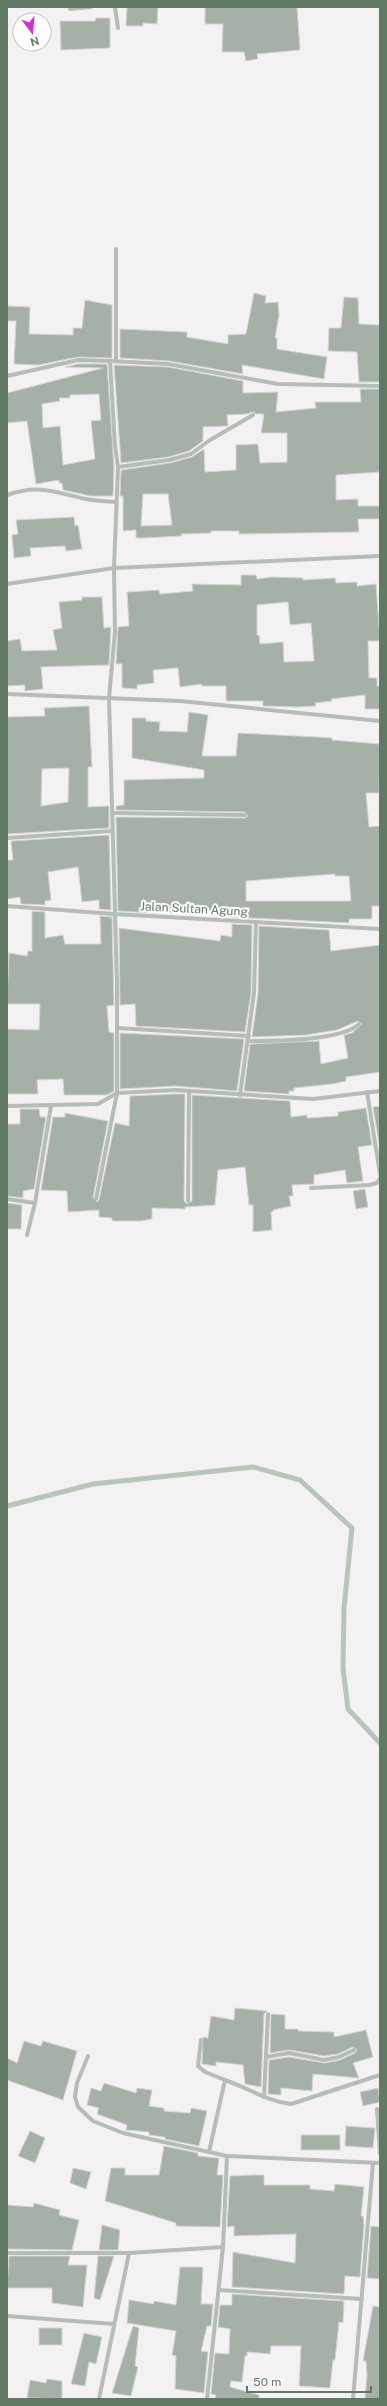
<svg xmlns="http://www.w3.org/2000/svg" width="387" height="2406" viewBox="0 0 387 2406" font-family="'Public Sans',sans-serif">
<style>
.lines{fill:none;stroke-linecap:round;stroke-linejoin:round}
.stream{stroke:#b7c6b9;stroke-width:5}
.building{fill:#a5b1a7;stroke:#d6d4d4;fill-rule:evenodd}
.minor{stroke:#b4bdb6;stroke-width:4}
.labels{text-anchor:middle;stroke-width:4;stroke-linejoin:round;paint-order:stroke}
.street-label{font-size:12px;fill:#617a66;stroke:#fff}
</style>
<rect width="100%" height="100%" fill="#f4f1f2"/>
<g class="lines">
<path class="stream" d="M7,1506L93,1484L253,1467L300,1480L352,1528L344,1608L343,1668L348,1709L380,1743"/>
</g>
<g class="building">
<path d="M127,7H158L157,24L143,23V26H126Z"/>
<path d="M205,7H297L300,50L257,54L258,59L246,61L244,52H222L223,24H205Z"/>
<path d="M96,18H110V48L61,50L60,21H95Z"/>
<path d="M254,293L266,296L265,303L278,302L279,315L275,338H277V349L327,357L324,379L242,365L243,374L169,361L120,358V329L187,332V337L228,344V335L246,334Z"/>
<path d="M344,297L358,298L359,324L380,325V382H359L357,352L328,351L329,328H341Z"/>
<path d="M85,300L112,305V358L78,357L38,365L14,364L16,321H7V306L30,307L29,334L73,335V328H82Z"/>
<path d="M78,364H107L114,467L113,496H91L63,490L62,483H59V480L36,484L27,421L7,423V393L103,368L65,367ZM99,394L101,420L91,421L95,459L63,465L60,426L43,428L42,404L60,401L59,398H70V395Z"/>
<path d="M114,365L168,367L243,381V393L278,392L276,412L316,408L315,402H361L360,389H380V472L336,475V500L358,499V506H380V519H358L359,532L239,534V531H211V533L181,534L182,536L143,538H136V530L123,531V496H120L121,470L170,463L192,457L204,449L205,472L236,470V445L258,444L260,463L287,462V433H261L264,414H256L253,412L247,414L227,415L228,426L203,427V441L189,451L168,457L121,463ZM143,494H168L172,525L141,526Z"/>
<path d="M74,517L75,526L78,525L82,549L66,551L65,546L30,548L31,556L14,558L12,535L18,534L16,520Z"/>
<path d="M241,575H256L257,579L272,577L303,578V580L335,578L336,583L357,582V586L376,584L380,641H368L369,678H377V686H380V709H365V695L331,699L332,701L315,703L316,706L297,707L263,706V701H226V686H202V684L180,687L178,668L153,670L154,683L137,685V689L122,688V664H116L118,627L129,626L127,592L159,590L160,594L193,591L192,584L241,585ZM288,602L290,625L311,623L314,661L284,662L283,642L260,644L259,635H257V605Z"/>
<path d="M82,597H102L104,628L111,627L109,665L41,667L43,689L25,691V685L7,686V641L20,639L22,651L57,650L53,630L62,628L59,602L82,600Z"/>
<path d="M89,706L92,767H88V807L109,806V828L7,834V717L45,716L44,708ZM69,768L68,802L41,806L42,769Z"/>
<path d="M189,712L208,715L202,756H236L238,733L317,737L332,738V740L380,744L379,793H366L369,827L380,826V906H372V919H349V923L232,917V909L154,913L118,911L116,817L245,818L248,816L245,812L116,810V806L124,805V780L204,778V770L132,758V718H146V721L160,722L159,731L187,732ZM335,874V876H349L351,901H246V881Z"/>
<path d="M109,835L111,910L99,909V900L82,902L78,867L48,872L51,900L45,901V905L21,904L20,897L7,899V860H13L11,841Z"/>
<path d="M32,911L45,912V938L63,935L65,944H101L100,916L112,917L114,1005L107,1006L109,1032L114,1033V1091L107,1095H64L63,1079L37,1080L38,1094H7V1029L39,1030L40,1004H7L9,953L27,956L28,951H32Z"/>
<path d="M232,924L252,925L251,993L245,1032L136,1026L135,1004L120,1005L119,928L220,941L221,935L232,937Z"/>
<path d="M259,926L329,930L331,951L380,945V1072L346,1077V1081L332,1084L294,1088V1091H289V1094L244,1091L250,1044L319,1041L321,1064L348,1058L344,1035L352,1033L362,1024L358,1021L337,1030L306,1035L252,1037L258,993Z"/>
<path d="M120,1033L244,1039L237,1091L175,1086L120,1089Z"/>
<path d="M175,1094H185L184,1201L187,1204L192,1201V1095L290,1101L291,1117L307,1115V1118L338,1116V1112L366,1108L372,1145L358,1147L363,1181L347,1183L345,1170L314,1175V1184L292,1185L293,1196H289L291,1206L273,1210V1212H271L272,1230L253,1232V1205H249L245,1167L218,1170L215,1205L185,1207V1209L152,1208V1219L141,1221H112V1218L99,1217V1210L68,1212L67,1191L41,1190L53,1117H65V1113L108,1121L93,1198L97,1202L99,1200L115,1123L129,1126L130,1096Z"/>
<path d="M380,1106V1144H379L373,1107Z"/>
<path d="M20,1109H39L40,1117H46L34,1189L23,1191V1198L7,1196V1124H20Z"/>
<path d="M365,1189L368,1207L356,1209L353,1191Z"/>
<path d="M7,1203L22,1205L21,1229H7Z"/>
<path d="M235,2008L267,2011L264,2014L261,2087L245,2084L243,2065L216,2062V2066L202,2064L203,2037L208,2038L211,2016L234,2020Z"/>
<path d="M271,2014L285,2015V2029H298V2031L334,2032V2037L366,2030L373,2057L353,2063L359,2078L313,2074L312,2091L281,2088V2095L268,2094L269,2060L289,2057L325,2063L340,2060L355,2053L357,2050L353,2047L338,2054L324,2056L289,2050L270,2053Z"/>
<path d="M24,2041L41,2046L43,2041L77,2051L63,2100L7,2080V2058L17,2063Z"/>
<path d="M104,2083L136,2093L137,2088L152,2090L149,2106L164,2108V2111L190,2113L191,2108L207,2111L199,2146L165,2139V2137L149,2135V2132L126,2130L127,2125L97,2114L99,2108L87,2105L91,2088L101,2091Z"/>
<path d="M378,2088L380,2102L363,2106L360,2092Z"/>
<path d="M346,2126L375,2128L373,2148L345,2146Z"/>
<path d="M30,2131L45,2138L35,2163L18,2156Z"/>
<rect x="301" y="2135" width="39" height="15"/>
<path d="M164,2146L198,2153V2156L219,2158L217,2175H223L220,2227L176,2226V2223L105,2201L111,2168H125V2175H159Z"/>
<path d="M73,2168L91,2172L86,2189L70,2183Z"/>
<path d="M252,2175H264V2185H310V2189L334,2191L335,2184L364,2187L361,2216H363L364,2225L360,2277L345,2276L344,2294L232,2287L233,2252L295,2263L296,2234L234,2236V2226L227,2227L230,2176Z"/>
<path d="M34,2203L60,2210L59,2215L79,2220L72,2250L7,2249V2205L33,2207Z"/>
<path d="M102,2225L120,2230L118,2250H99Z"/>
<path d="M371,2226L380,2227V2279L367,2278Z"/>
<path d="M9,2256H70L68,2265H87L83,2307L52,2303V2288H7Z"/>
<path d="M98,2256H114L100,2300L94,2298Z"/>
<path d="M180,2267H203L201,2304H213L211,2326H207L201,2351L208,2352L204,2393L175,2389L176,2356L172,2355L176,2331L127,2323L129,2300L154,2304V2301L176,2305Z"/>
<path d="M232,2294L344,2301L343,2323L339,2322L335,2360H333L330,2388L299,2386L301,2346H271L270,2354L247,2352V2356H245L242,2382L231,2381L230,2387L259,2395V2399H215L216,2395L211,2394L215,2353L229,2354L230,2329L218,2327L220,2305H232Z"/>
<path d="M373,2306L380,2307V2399H365L367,2375L366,2361H363Z"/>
<path d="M133,2326L139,2328L135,2366L138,2367L131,2396L112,2393Z"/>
<rect x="39" y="2328" width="23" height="17"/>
<path d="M84,2333L102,2337L96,2364L89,2362L85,2386L71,2384Z"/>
<path d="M47,2379L62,2381V2399L27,2398L30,2380L46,2383Z"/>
</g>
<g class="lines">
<g class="minor">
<path d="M115,7L118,28"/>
<path d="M70,9L91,7"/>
<path d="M116,249V361"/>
<path d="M7,376L78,360L110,361L168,364L278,384L380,386"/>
<path d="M118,467L169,460L191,454L210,440L253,415"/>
<path d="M7,495C40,484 54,492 86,499C95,501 106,501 116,502"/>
<path d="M7,584L114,568L380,556"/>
<path d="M7,694L180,701L380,721"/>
<path d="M112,813L245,815"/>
<path d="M7,838L112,831"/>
<path d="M7,906L114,914L380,929"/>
<path d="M117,1028L249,1036"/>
<path d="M249,1041C273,1041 342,1041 359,1024"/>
<path d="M367,1092L380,1174"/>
<path d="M240,1095L254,993L256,922"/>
<path d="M7,1106L98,1104L117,1093L175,1090L313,1099L380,1091"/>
<path d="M311,1188L369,1185L377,1183L380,1178"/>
<path d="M7,1199L35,1203"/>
<path d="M96,1199L117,1093V984L109,698L115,632L114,568L118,467L115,446L110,361"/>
<path d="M188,1201L189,1091"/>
<path d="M27,1235L35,1203L51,1106"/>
<path d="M201,2040L198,2066L205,2072L225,2080"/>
<path d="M88,2056L77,2083L75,2097L78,2107L93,2121L123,2133L227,2156L380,2163"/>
<path d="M266,2057L289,2053L324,2060L339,2057L354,2050"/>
<path d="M264,2097L268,2014"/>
<path d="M377,2109L380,2153"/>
<path d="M209,2152L225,2080C248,2088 267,2101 291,2104L380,2075"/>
<path d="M7,2253H129L223,2247"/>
<path d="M219,2290L362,2299"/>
<path d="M7,2316L114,2324"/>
<path d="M99,2399L129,2253"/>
<path d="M207,2399L223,2247L227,2156"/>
<path d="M353,2399L373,2163"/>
</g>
</g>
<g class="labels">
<g class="street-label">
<text transform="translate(194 909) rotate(3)" y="4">Jalan Sultan Agung</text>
</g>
</g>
<rect width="387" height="2406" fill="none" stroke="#617a66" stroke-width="16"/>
<g transform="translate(32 32) rotate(164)"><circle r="19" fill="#ffffff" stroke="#c0cac2"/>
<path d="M0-3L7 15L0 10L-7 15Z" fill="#d82dd5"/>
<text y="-6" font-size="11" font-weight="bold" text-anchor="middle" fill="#617a66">N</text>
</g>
<path d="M247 2386v6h124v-6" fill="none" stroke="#617a66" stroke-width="2"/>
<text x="253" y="2386" font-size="12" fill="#617a66" stroke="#ffffff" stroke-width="3" paint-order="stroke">50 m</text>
</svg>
